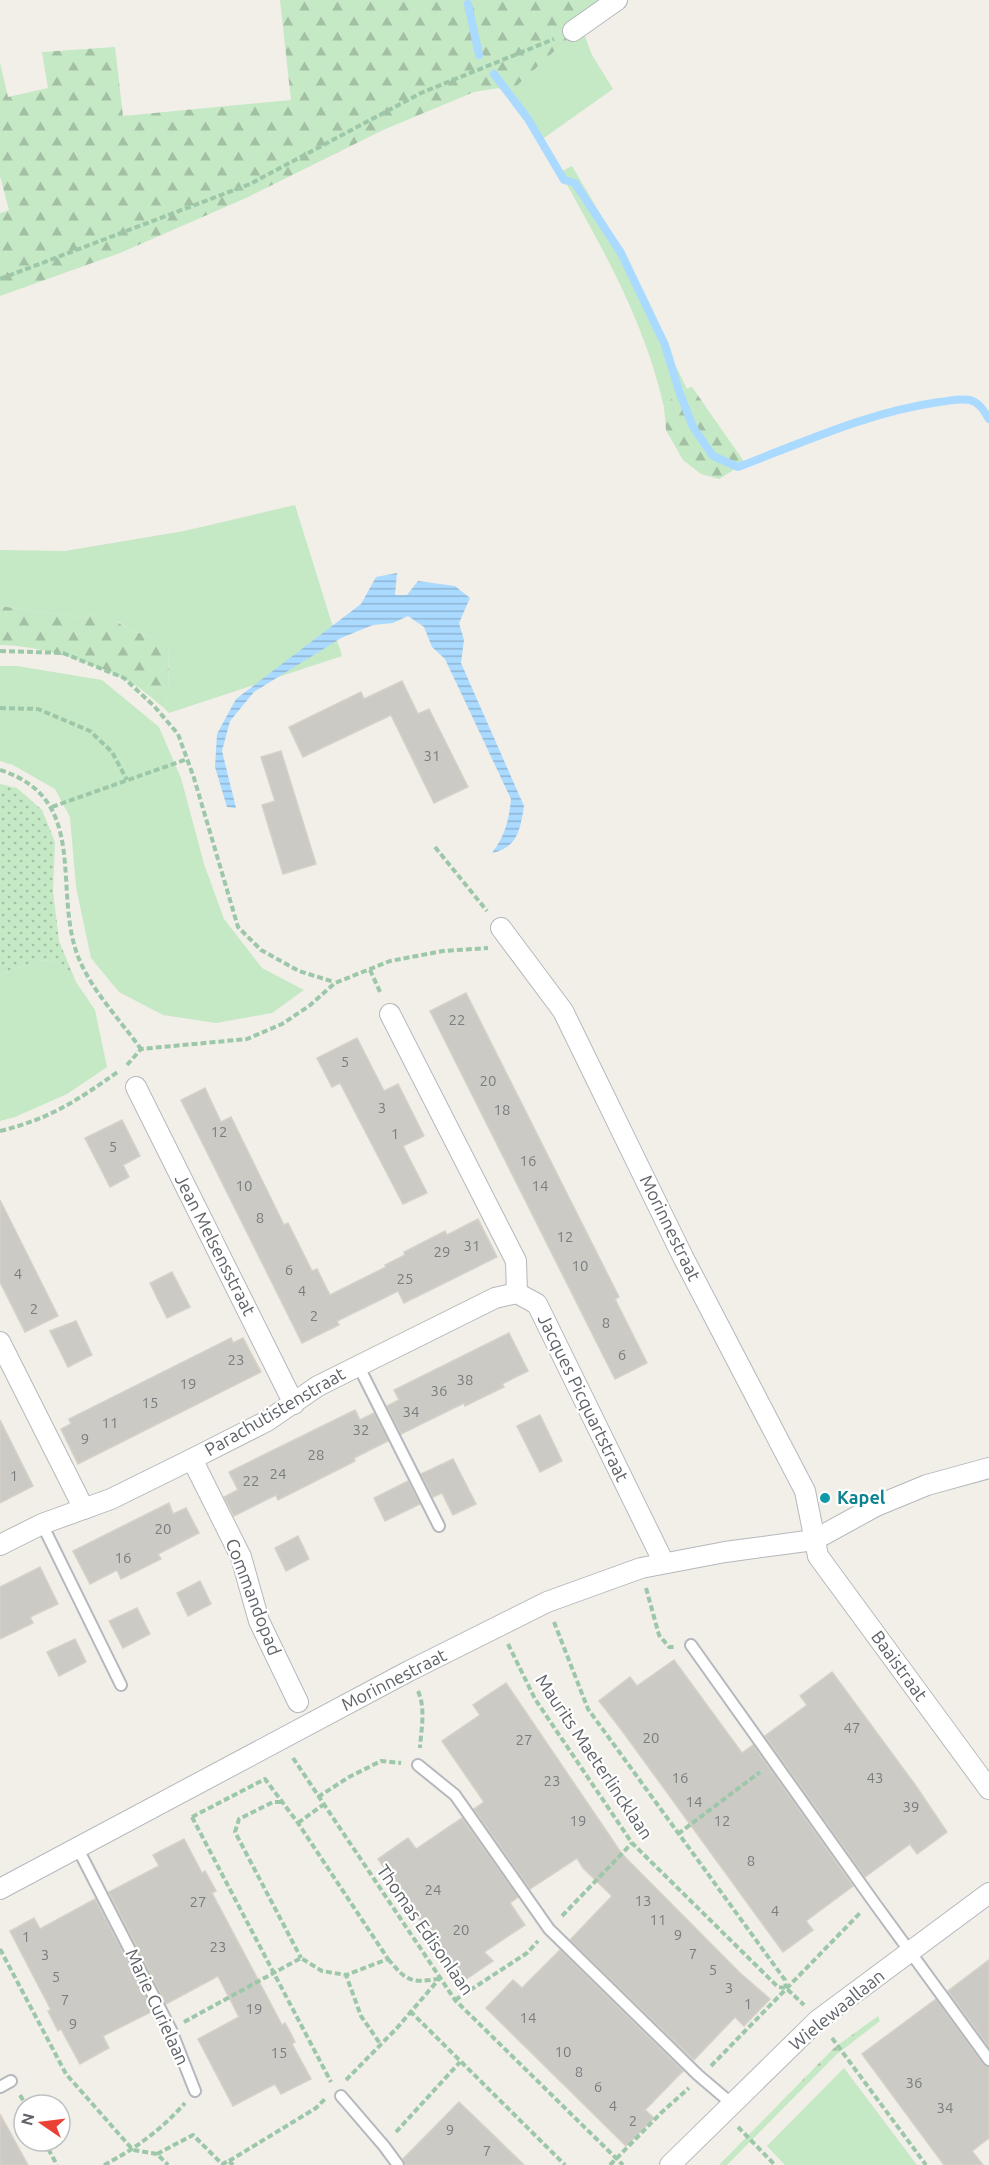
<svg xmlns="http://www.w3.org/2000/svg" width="989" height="2165" viewBox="0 0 989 2165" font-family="Ubuntu,sans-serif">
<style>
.green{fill:#c5e8c5}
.forest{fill:url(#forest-firs)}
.park{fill:url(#park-dots)}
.water{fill:url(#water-rules)}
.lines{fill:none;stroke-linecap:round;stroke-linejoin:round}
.stream{stroke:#aadaff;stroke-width:8}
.building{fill:#cccac5;stroke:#d6d1c6;stroke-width:1.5}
.service-casing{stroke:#b5b8bc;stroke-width:14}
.minor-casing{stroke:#b5b8bc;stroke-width:22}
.path{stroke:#9cc7a9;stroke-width:4;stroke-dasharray:6 3;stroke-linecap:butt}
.service{stroke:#fff;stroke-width:10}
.minor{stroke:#fff;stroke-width:20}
.culture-dot{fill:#0f9aa8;stroke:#fff;stroke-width:2}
.labels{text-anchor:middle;stroke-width:4.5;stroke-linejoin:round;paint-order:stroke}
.number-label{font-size:15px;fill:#7a7d7f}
.street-label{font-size:18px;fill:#5f6368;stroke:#fff}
.culture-label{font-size:18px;font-weight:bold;fill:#0d838f;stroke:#fff;text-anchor:start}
</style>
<defs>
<pattern id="forest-firs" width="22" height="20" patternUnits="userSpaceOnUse" patternTransform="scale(1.5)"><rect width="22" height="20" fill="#c5e8c5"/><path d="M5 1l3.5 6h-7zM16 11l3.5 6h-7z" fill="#a3c0a4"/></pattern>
<pattern id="park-dots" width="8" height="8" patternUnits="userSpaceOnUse" patternTransform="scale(1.5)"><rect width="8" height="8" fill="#c5e8c5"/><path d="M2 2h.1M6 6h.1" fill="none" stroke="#a3c0a4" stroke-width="1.8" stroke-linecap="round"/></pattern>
<pattern id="water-rules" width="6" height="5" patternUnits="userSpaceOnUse" patternTransform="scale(1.5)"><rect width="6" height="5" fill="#aadaff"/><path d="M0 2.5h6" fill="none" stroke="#8eb4d2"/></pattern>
</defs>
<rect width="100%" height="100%" fill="#f1efe8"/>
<g class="green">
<path d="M581,26L592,55L613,89L541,140L528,119L509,93Z"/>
<path d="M572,166L608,227L687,389L679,391L664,407C644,319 603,250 560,172Z"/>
<path d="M295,505L342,656L169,713L164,708L169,692L168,641L129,630L119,622L97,614L83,618L0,606V550L65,551L184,531Z"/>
<path d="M0,666H17L102,680L159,727L181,778L204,864L224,919L262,968L304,990L272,1013L216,1023L163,1015L119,992L91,958L76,887L70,817L55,789L13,765L0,761Z"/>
<path d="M52,960L76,982L95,1010L107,1067L67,1094L15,1117L0,1121V974L38,961Z"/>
<path d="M844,2068L917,2165H785L767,2146Z"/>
</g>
<g class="forest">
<path d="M280,0H613L590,18L509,93L498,88L474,92L383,130L246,198L120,253L0,296V213L9,210L0,176V63L8,97L48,88L42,52L115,47L123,116L291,100Z"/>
<path d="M692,387L745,463L719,479L701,474L683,460L666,430L664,407L679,391Z"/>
<path d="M0,606L83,618L97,614H106L129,630L168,641L169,692L164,708C152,698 140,687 126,680C92,662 38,645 0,645Z"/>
<path d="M878,2016L880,2021L837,2054L727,2165H719L834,2048Z"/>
</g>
<path class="park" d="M0,784L17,788L42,810L55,842L53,891L59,941L76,982L52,960L38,961L0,974Z"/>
<path class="water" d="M397,573L395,595H407L418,581L455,586L470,598L459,623L464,640L461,663L524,806C520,830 518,847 492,853C505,836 509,820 511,799L445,659L432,647L424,627L408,616L393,623L373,625L341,638L254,692L230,721L222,751L236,808L227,807L215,767L217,734L236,699L361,604L376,577Z"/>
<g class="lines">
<g class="stream">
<path d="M468,4L479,55"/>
<path d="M494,74L528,119L564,180L575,183L621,253L665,345L679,391L693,427L713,456L738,467C804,442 869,412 939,402C949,401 960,398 970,400C980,403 984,411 989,419"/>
</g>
</g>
<g class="building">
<path d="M402,681L418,714L429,709L468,787L434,803L391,715L303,757L289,727L361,692L364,699Z"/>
<path d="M281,751L316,864L283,874L262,805L275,801L261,757Z"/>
<path d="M466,993L619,1297L615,1299L647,1363L615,1379L430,1011Z"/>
<path d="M357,1038L384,1091L398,1084L424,1136L403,1146L427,1193L403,1204L340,1083L332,1087L317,1058Z"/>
<path d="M205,1088L221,1122L231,1117L284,1225L288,1223L312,1271L317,1269L330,1295L386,1267L385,1265L405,1255L404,1252L445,1231L447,1235L478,1219L497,1257L404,1303L398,1291L337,1321L339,1325L302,1343L181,1100Z"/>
<path d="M122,1120L140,1156L123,1165L129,1177L110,1187L85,1138Z"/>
<path d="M0,1200L58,1316L25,1332L0,1282Z"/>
<path d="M172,1272L190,1307L167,1318L150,1283Z"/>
<path d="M76,1321L92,1355L68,1367L50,1331Z"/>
<path d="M509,1333L528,1371L502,1384L504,1387L465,1406L464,1403L401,1434L387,1406L399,1400L394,1390Z"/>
<path d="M231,1338L233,1343L243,1338L261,1372L78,1464L61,1429L71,1424L69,1419Z"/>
<path d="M355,1410L360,1420L374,1413L388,1441L354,1458L355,1461L278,1500L276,1495L234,1516L224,1497L238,1490L229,1472Z"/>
<path d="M540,1415L562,1461L540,1472L517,1426Z"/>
<path d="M0,1420L33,1486L0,1503Z"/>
<path d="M453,1459L476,1504L453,1515L442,1493L433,1497L421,1474Z"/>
<path d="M408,1481L420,1504L385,1521L374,1498Z"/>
<path d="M169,1503L173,1514L186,1508L199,1533L158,1554L161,1559L121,1579L117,1570L90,1584L73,1551Z"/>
<path d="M298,1536L309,1559L286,1571L275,1548Z"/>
<path d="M40,1567L58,1604L30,1617L33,1623L0,1639V1587Z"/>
<path d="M200,1581L211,1604L188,1616L177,1593Z"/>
<path d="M137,1608L150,1634L123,1648L109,1621Z"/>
<path d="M75,1639L86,1662L59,1676L47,1652Z"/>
<path d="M674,1660L742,1753L753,1745L853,1886L806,1921L813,1930L783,1952L623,1732L599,1701L630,1677L637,1686Z"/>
<path d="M832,1672L916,1786L947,1832L917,1854L910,1844L865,1877L765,1736L807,1705L800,1696Z"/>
<path d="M506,1683L622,1854L740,1973L770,1999L744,2026L735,2017L694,2060L570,1940L612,1896L583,1868L577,1858L530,1889L474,1809L484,1802L442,1741L480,1715L473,1705Z"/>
<path d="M462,1818L518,1897L510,1903L525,1925L484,1952L493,1961L462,1982L378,1859L408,1838L416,1849Z"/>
<path d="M184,1839L202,1873L205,1871L216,1891L212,1893L282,2025L285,2023L290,2032L295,2042L292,2044L311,2079L281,2094L275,2084L233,2106L198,2039L239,2017L218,1976L166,2004L109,1892L159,1866L153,1855Z"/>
<path d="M95,1899L153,2011L103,2036L109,2048L80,2064L61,2029L58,2031L48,2011L51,2010L10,1931L34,1918L40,1929Z"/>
<path d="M560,1950L683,2071L645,2110L654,2118L626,2146L486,2008L513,1980L522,1988Z"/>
<path d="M989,1960V2047L948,1991Z"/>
<path d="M936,1999L983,2064L989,2067V2138L972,2151L983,2165H944L862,2054Z"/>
<path d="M459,2102L486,2128L524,2165H405L403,2159Z"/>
<path d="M0,2114L28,2165H0Z"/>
</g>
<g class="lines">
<g class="service-casing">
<g id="service">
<path d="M358,1365L439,1526"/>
<path d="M42,1524L121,1685"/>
<path d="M691,1645L873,1901L989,2060"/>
<path d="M418,1765L455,1795L549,1929L698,2075L732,2104"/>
<path d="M77,1847L171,2030L195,2091"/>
<path d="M0,2087L11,2081"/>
<path d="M341,2096L384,2146L398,2165"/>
</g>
</g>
<g class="minor-casing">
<g id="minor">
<path d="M573,31L617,0"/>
<path d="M501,928L563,1011L683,1257L805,1491L818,1556L989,1789"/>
<path d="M390,1014L516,1261L517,1293L537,1304L664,1563"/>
<path d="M136,1087L294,1404"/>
<path d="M0,1342L84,1509"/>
<path d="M192,1459L241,1557L259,1621L298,1702"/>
<path d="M0,1545L42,1524L111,1499L192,1459L267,1421L318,1386L495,1298L517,1293"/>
<path d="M0,1889L409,1671L547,1602L641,1568L725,1552L814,1540L876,1506L927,1485L989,1468"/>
<path d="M670,2165L818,2020L989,1893"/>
</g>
</g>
<g class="path">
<path d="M0,279L250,184L421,93L554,39"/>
<path d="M0,651L63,653L124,678L154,706L178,734L194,778L238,927L261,950L299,971L334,982"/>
<path d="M0,708L38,709L90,731L112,752L127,780"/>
<path d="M0,770C92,799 51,891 79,959C93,992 120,1020 141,1049"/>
<path d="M52,807L187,759"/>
<path d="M435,847L487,911"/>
<path d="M370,970L381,994"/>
<path d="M127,1065L141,1049L247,1039L282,1024L309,1006L335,983L390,961L443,951L488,948"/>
<path d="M0,1131C50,1119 78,1100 119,1071"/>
<path d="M646,1588L659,1635L669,1647H675"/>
<path d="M554,1622L588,1709L785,1980L786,1988"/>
<path d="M508,1644L535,1699L632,1843L778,1987L786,1988L804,2005"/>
<path d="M418,1691C426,1709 421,1730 420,1748"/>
<path d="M293,1758L455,2000L623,2165"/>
<path d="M318,1797L349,1777L381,1761L401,1763"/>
<path d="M281,1802H273L239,1819L235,1832L301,1958"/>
<path d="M192,1817L265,1779L298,1823L388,1959L346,1975"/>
<path d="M192,1817L331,2082"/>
<path d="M298,1823L323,1805"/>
<path d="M678,1834L760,1772"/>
<path d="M562,1916L632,1843"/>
<path d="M0,1949L66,2074L133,2150L157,2154L168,2165"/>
<path d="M388,1959C407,1981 409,1983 438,1979"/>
<path d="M455,2000L527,1953L538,1941"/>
<path d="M410,2011L565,2165"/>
<path d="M184,2022L301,1958L322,1971L346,1975L361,2016L381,2045"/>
<path d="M832,2038L926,2165"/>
<path d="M711,2066L861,1912"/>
<path d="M346,2080L397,2028L439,1979"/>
<path d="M20,2095L26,2105"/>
<path d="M738,2127L775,2165"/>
<path d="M396,2132L460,2062"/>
<path d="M44,2141L57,2165"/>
<path d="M157,2154L193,2135L222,2164L229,2161L233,2165"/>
<path d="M229,2161L316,2108L325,2099"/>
<path d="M104,2165C135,2149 162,2129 185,2103"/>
<path d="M610,2165L662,2112L689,2088"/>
</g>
<use href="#service" class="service"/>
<use href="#minor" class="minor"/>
</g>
<circle class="culture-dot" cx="825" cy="1498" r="6"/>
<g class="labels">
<g class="number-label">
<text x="432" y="761">31</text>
<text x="457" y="1025">22</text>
<text x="345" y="1067">5</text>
<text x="488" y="1086">20</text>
<text x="382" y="1113">3</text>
<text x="502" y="1115">18</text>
<text x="219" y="1137">12</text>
<text x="395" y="1139">1</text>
<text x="113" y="1152">5</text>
<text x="528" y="1166">16</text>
<text x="244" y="1191">10</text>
<text x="540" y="1191">14</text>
<text x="260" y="1223">8</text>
<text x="565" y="1242">12</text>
<text x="472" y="1251">31</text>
<text x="442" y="1257">29</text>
<text x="580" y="1271">10</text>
<text x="289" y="1275">6</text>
<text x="18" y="1279">4</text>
<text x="405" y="1284">25</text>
<text x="302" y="1296">4</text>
<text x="34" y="1314">2</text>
<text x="314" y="1321">2</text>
<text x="606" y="1328">8</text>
<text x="622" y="1360">6</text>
<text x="236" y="1365">23</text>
<text x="465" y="1385">38</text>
<text x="188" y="1389">19</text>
<text x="439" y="1396">36</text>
<text x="150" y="1408">15</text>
<text x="411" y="1417">34</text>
<text x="110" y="1428">11</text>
<text x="361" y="1435">32</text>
<text x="85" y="1444">9</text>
<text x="316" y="1460">28</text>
<text x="278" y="1479">24</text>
<text x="14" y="1481">1</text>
<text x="251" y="1486">22</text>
<text x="163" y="1534">20</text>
<text x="123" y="1563">16</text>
<text x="852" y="1733">47</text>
<text x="651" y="1743">20</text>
<text x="524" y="1745">27</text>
<text x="680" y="1783">16</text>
<text x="875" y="1783">43</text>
<text x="552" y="1786">23</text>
<text x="694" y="1807">14</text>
<text x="911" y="1812">39</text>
<text x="578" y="1826">19</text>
<text x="722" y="1826">12</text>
<text x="751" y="1866">8</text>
<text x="433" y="1895">24</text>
<text x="643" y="1906">13</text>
<text x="198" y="1907">27</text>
<text x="775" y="1916">4</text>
<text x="658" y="1925">11</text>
<text x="461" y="1935">20</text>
<text x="678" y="1940">9</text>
<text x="26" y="1942">1</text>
<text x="218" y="1952">23</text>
<text x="693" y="1959">7</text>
<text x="45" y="1960">3</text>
<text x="713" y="1975">5</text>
<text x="56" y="1982">5</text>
<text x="729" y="1993">3</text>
<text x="65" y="2005">7</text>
<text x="748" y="2009">1</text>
<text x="254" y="2014">19</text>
<text x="528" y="2023">14</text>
<text x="73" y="2029">9</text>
<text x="563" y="2057">10</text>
<text x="279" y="2058">15</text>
<text x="579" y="2077">8</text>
<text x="914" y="2088">36</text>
<text x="598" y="2092">6</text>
<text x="613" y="2111">4</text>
<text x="945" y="2113">34</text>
<text x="633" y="2126">2</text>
<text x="450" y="2135">9</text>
<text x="487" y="2156">7</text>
</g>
<g class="street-label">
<text transform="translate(670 1228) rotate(64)" y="6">Morinnestraat</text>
<text transform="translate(215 1245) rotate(63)" y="6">Jean Melsensstraat</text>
<text transform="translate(583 1398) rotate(64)" y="6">Jacques Picquartstraat</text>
<text transform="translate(275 1412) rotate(-30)" y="6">Parachutistenstraat</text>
<text transform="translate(253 1597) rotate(69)" y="6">Commandopad</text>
<text transform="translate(899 1666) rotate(54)" y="6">Baaistraat</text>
<text transform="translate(394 1680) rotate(-27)" y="6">Morinnestraat</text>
<text transform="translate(594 1757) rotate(56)" y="6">Maurits Maeterlincklaan</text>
<text transform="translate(425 1930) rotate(55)" y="6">Thomas Edisonlaan</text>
<text transform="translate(157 2007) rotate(65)" y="6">Marie Curielaan</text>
<text transform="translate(837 2010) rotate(-39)" y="6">Wielewaallaan</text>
</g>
<g class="culture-label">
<text x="837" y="1504">Kapel</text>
</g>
</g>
<g transform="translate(42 2123) rotate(284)"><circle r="28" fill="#ffffff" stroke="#bfc1c3" stroke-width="1.5"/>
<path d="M0-4.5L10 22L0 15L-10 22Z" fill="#ea4335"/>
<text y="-9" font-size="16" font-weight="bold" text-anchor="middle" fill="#5f6368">N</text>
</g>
</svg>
